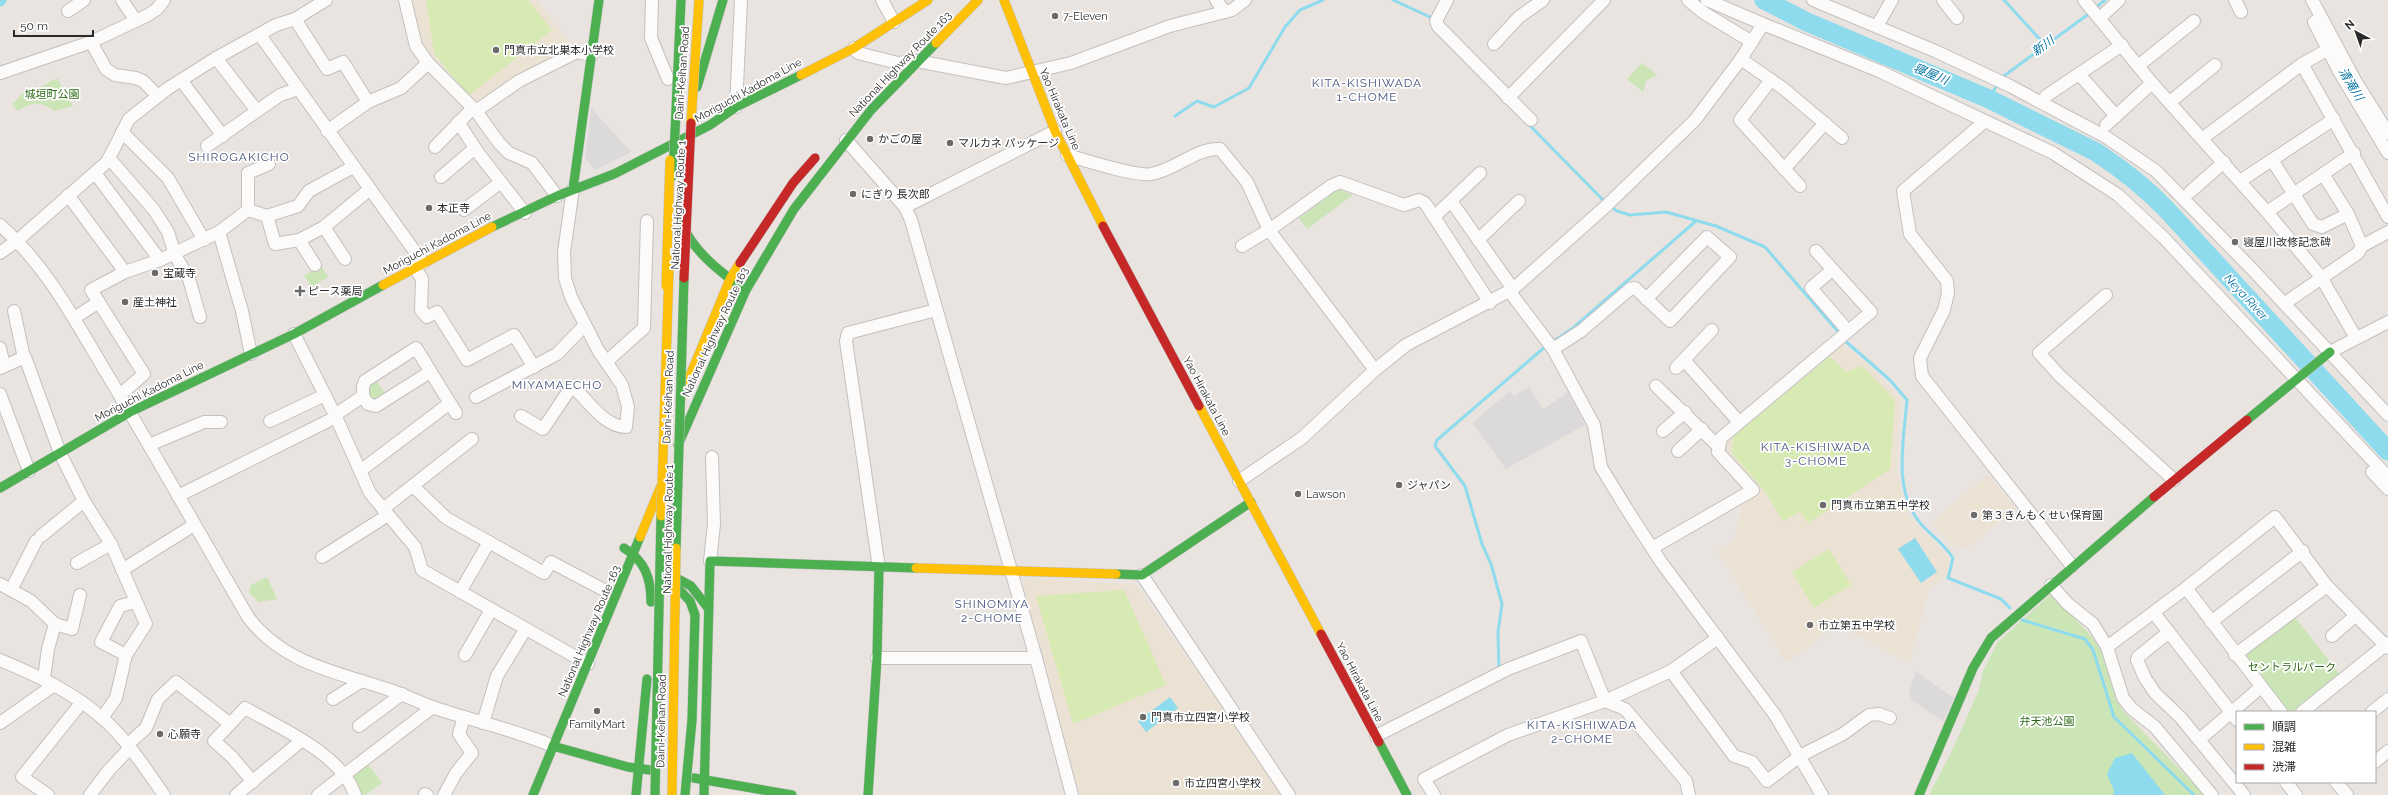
<svg xmlns="http://www.w3.org/2000/svg" width="2388" height="795" viewBox="0 0 2388 795" font-family="Raleway,'Noto Sans JP',sans-serif">
<style>
.industrial{fill:#dcd9db}
.education{fill:#ece2d3}
.green{fill:#cce5b6}
.pitch{fill:#d8eab3}
.water{fill:#8fdbee}
.lines{fill:none;stroke-linecap:round;stroke-linejoin:round}
.stream{stroke:#8fdbee;stroke-width:3}
.canal{stroke:#8fdbee;stroke-width:11}
.river{stroke:#8fdbee;stroke-width:19}
.street-casing{stroke:#c2c0c1;stroke-width:14}
.fast-casing{stroke:#c2c0c1;stroke-width:10}
.slow-casing{stroke:#c2c0c1;stroke-width:10}
.jam-casing{stroke:#c2c0c1;stroke-width:10}
.street{stroke:#fcfbfa;stroke-width:12}
.fast{stroke:#4caf50;stroke-width:9}
.slow{stroke:#ffc107;stroke-width:9}
.jam{stroke:#c62828;stroke-width:9}
.fast-bridge-casing{stroke:#c4c3c1;stroke-width:10;stroke-linecap:butt}
.slow-bridge-casing{stroke:#c4c3c1;stroke-width:10;stroke-linecap:butt}
.jam-bridge-casing{stroke:#c4c3c1;stroke-width:10;stroke-linecap:butt}
.fast-bridge{stroke:#4caf50;stroke-width:9}
.slow-bridge{stroke:#ffc107;stroke-width:9}
.jam-bridge{stroke:#c62828;stroke-width:9}
.poi-dot{fill:#6d6b69;stroke:#fff;stroke-width:1.5}
.labels{text-anchor:middle;stroke-width:3.5;stroke-linejoin:round;paint-order:stroke}
.poi-label{font-size:11px;fill:#2a2a2a;stroke:#fff;text-anchor:start}
.street-label{font-size:11px;fill:#2a2a2a;stroke:#fff}
.park-label{font-size:11px;fill:#2c6a16;stroke:#fff}
.water-label{font-size:12px;font-style:italic;fill:#0674a1;stroke:#fff}
.neighbourhood-label{font-size:12px;letter-spacing:1px;fill:#48547d;stroke:#fff}
</style>
<rect width="100%" height="100%" fill="#e9e4df"/>
<g class="industrial">
<path d="M591,108L631,152L595,170L585,158Z"/>
<path d="M1529,387L1543,409L1568,392L1585,425L1506,469L1472,423L1510,391L1514,396Z"/>
<path d="M1915,671L1954,698L1943,721L1913,701L1909,694Z"/>
</g>
<g class="education">
<path d="M409,0H537L572,46L564,54L481,102L474,103L419,44L413,6Z"/>
<path d="M1840,344L1866,363L1900,398L1897,469L1904,506L1912,520L1950,559L1946,575L1929,589L1909,663L1837,624L1807,648L1786,661L1717,550L1734,541L1743,503L1761,492L1725,452V440Z"/>
<path d="M1988,475L2015,508L1968,547L1952,546L1932,522Z"/>
<path d="M1027,579L1135,584L1283,795H1080L1019,589Z"/>
</g>
<g class="green">
<path d="M1642,63L1657,75L1646,81L1643,92L1627,79Z"/>
<path d="M57,78L73,106L54,111C41,101 32,102 18,111L12,104L24,92L33,91Z"/>
<path d="M1338,189L1353,195L1307,229L1299,218Z"/>
<path d="M321,265L328,277L312,287L304,276Z"/>
<path d="M375,379L387,396C378,401 374,402 367,395L369,383Z"/>
<path d="M267,577L277,599L259,602L249,593L251,585Z"/>
<path d="M2052,593L2091,636L2101,650L2122,710L2205,795H1929L1951,753L1979,690L1983,671L1997,643Z"/>
<path d="M2294,616L2341,676L2294,712H2288L2244,658L2245,655Z"/>
<path d="M367,763L382,783L365,795H358L353,773Z"/>
</g>
<g class="pitch">
<path d="M426,0H528L552,30L468,96L434,53Z"/>
<path d="M1830,356L1846,372L1862,366L1895,400L1890,469L1808,523L1800,512L1783,521L1764,490L1732,454L1733,437Z"/>
<path d="M1829,549L1851,585L1814,608L1792,572Z"/>
<path d="M1124,590L1166,685L1073,724L1036,596Z"/>
</g>
<g class="water">
<path d="M1915,538L1937,572L1921,583L1898,549Z"/>
<path d="M1170,697L1178,708L1146,732L1138,721Z"/>
<path d="M2132,753L2165,795H2113L2114,791L2107,774L2115,758Z"/>
</g>
<g class="lines">
<g class="stream">
<path d="M1393,0L1430,17L1432,22"/>
<path d="M2004,0L2046,46"/>
<path d="M2094,9L2105,0"/>
<path d="M1433,27L1606,203"/>
<path d="M2001,78L2090,13"/>
<path d="M1989,99L1998,83"/>
<path d="M1175,116L1197,101L1214,107L1249,88L1285,27L1300,10L1323,0"/>
<path d="M1610,206L1617,211L1630,215L1666,212L1716,226L1765,247L1840,334"/>
<path d="M1843,339L1890,380L1907,400C1904,440 1892,490 1921,524C1932,536 1944,544 1953,558L1948,578L2001,599L2010,608"/>
<path d="M1551,343L1573,328L1696,221"/>
<path d="M2022,620L2085,639L2093,650L2114,717L2194,795"/>
<path d="M1499,670L1498,632L1502,604L1491,564L1482,544L1465,486L1435,446L1437,440L1546,346"/>
</g>
<path class="canal" d="M0,1L1,0"/>
<path class="river" d="M1764,0L1807,22L1989,99L2096,152C2122,169 2146,188 2167,210L2388,451"/>
<g class="street-casing">
<g id="street">
<path d="M122,0L136,21"/>
<path d="M405,0L416,46L428,63L476,111L519,81L577,52L592,55"/>
<path d="M652,0L651,38L668,79"/>
<path d="M882,0L894,22"/>
<path d="M1216,0L1225,12"/>
<path d="M1447,0L1436,21L1438,26L1531,120"/>
<path d="M1688,0L1704,13L1752,42"/>
<path d="M1707,0L1763,24"/>
<path d="M1813,0L1935,51L2010,86L2106,137L2156,171L2251,268L2388,415"/>
<path d="M1943,0L1957,18"/>
<path d="M2084,0L2152,83L2267,212L2321,277L2356,338"/>
<path d="M2235,0L2241,12"/>
<path d="M2312,0L2356,82L2388,133"/>
<path d="M68,11L84,0"/>
<path d="M2100,18L2119,0"/>
<path d="M2321,18L2314,22L2340,73L2388,153"/>
<path d="M295,19L327,69L343,62L368,102"/>
<path d="M1877,26L1892,0"/>
<path d="M260,35L423,263"/>
<path d="M91,42L106,69L115,75L136,78L143,81L158,96"/>
<path d="M1494,44L1519,17L1543,0"/>
<path d="M854,48L858,53L898,63L917,61L1006,78L1071,63L1170,26L1232,10L1245,0"/>
<path d="M216,58L257,111L280,95L298,89"/>
<path d="M1741,59L1784,89L1842,138"/>
<path d="M2302,64L2388,217"/>
<path d="M2138,66L2194,21"/>
<path d="M0,73L91,42L148,15L157,9L164,0"/>
<path d="M2079,74L2116,116"/>
<path d="M181,80L223,136"/>
<path d="M1771,80L1740,120L1800,186"/>
<path d="M2046,96L2122,45"/>
<path d="M1508,98L1604,0"/>
<path d="M2170,102L2215,65"/>
<path d="M736,107L741,0"/>
<path d="M476,111L499,143L509,153L532,163L557,196"/>
<path d="M458,122L479,154L525,213"/>
<path d="M1984,122L1903,191L1910,234L1947,281L1948,293L1944,310L1920,358L1922,376L2072,566"/>
<path d="M2106,125L2152,83"/>
<path d="M327,131L368,102L401,88L428,63"/>
<path d="M122,132L168,178L204,240"/>
<path d="M2203,138L2302,64L2336,45"/>
<path d="M846,140L905,207L911,220L1036,658L1072,795"/>
<path d="M207,146L257,111"/>
<path d="M435,147L473,108"/>
<path d="M1067,155C1084,160 1137,177 1151,174C1176,170 1195,148 1220,149L1247,182L1269,230L1375,370"/>
<path d="M109,158L154,210L168,232L175,255L189,279L200,317"/>
<path d="M2272,160L2313,224L2322,227L2348,214"/>
<path d="M1784,169L1825,123"/>
<path d="M95,173L160,260L219,232L248,210L267,216L298,206L309,191L353,167"/>
<path d="M2323,174L2348,214L2362,246"/>
<path d="M441,177L475,148"/>
<path d="M2240,181L2334,119"/>
<path d="M2190,192L2224,162"/>
<path d="M68,195L125,272L160,260"/>
<path d="M1451,201L1513,289"/>
<path d="M905,207L1055,131"/>
<path d="M248,210V173L269,164"/>
<path d="M464,210L501,182"/>
<path d="M2267,212L2354,153"/>
<path d="M267,216L275,244L299,240L324,227L370,189"/>
<path d="M1434,217L1480,173"/>
<path d="M0,225C47,266 75,321 107,374C155,454 201,536 248,617C283,664 337,672 390,690C405,695 420,703 435,708C474,721 515,730 553,746"/>
<path d="M324,227L345,259"/>
<path d="M219,232L242,311L251,354"/>
<path d="M299,240L315,265"/>
<path d="M1478,240L1519,201"/>
<path d="M1242,246L1269,230L1331,186L1340,182L1404,205L1419,200L1425,203L1490,303"/>
<path d="M0,253L18,240L107,162L129,119L167,89L216,58L276,25L295,19L326,0"/>
<path d="M415,268L422,279L421,310L427,317L437,312L467,360L514,335L534,367"/>
<path d="M1832,270L1811,288L1848,331"/>
<path d="M1510,292L1553,349L1594,425L1601,467L1626,508L1661,562L1775,715L1822,795"/>
<path d="M2106,295L2039,353L2060,376L2174,480"/>
<path d="M2285,303L2358,253L2362,246L2388,232"/>
<path d="M14,311L24,358"/>
<path d="M74,318L99,302"/>
<path d="M294,334L336,417L370,493L415,547L422,570L588,664"/>
<path d="M0,348L4,366"/>
<path d="M1553,349L1581,331L1630,289L1635,288L1670,321L1730,257L1707,237L1646,299"/>
<path d="M2330,352L2388,322"/>
<path d="M1684,360L1739,422"/>
<path d="M606,362L644,328L647,221"/>
<path d="M0,368L25,357L60,453L84,501L111,544L146,624L126,655L116,698L102,718"/>
<path d="M1676,368L1712,330"/>
<path d="M1656,386L1719,447"/>
<path d="M0,394L29,471"/>
<path d="M120,395L144,374L91,290L125,272"/>
<path d="M363,396L368,404L376,406L430,372"/>
<path d="M476,397L557,354L585,325"/>
<path d="M335,415L363,396V387L365,381L416,348L456,413"/>
<path d="M521,416L543,429L572,386C588,400 604,427 626,427L628,407L622,385L598,350L571,297L565,278L564,252L573,189"/>
<path d="M270,421L325,395"/>
<path d="M1663,431L1685,412"/>
<path d="M149,445L204,422H221"/>
<path d="M1678,451L1702,429"/>
<path d="M360,471L446,406"/>
<path d="M2372,472L2388,489"/>
<path d="M1239,481L1302,438L1375,370L1406,345L1513,289L1605,207L1695,120L1741,59L1763,24L1879,71L2053,153L2118,195L2164,238L2388,477"/>
<path d="M413,486L446,518L544,573L551,562L604,590"/>
<path d="M178,496L336,417"/>
<path d="M383,509L472,439"/>
<path d="M41,536L84,501"/>
<path d="M1652,548L1753,490L1718,452L1721,438L1871,312L1816,251"/>
<path d="M322,557L388,515"/>
<path d="M710,561L714,524L712,457"/>
<path d="M77,563L111,544"/>
<path d="M879,568L846,341L848,333L936,310"/>
<path d="M122,570L194,525"/>
<path d="M1142,575L1289,795"/>
<path d="M0,584L31,601L55,624"/>
<path d="M2051,585L2068,604L2093,624L2107,647L2186,588L2275,517L2327,586L2388,648"/>
<path d="M2186,588L2281,712"/>
<path d="M11,590L36,541"/>
<path d="M460,592L489,542"/>
<path d="M2154,613L2237,720"/>
<path d="M2211,622L2303,551"/>
<path d="M2169,632L2138,657L2137,660L2145,678L2155,693L2181,718L2244,795"/>
<path d="M2332,636L2355,616"/>
<path d="M2107,647L2123,698L2132,709L2155,727L2212,795"/>
<path d="M126,655L101,642L120,606L135,602"/>
<path d="M465,655L491,610"/>
<path d="M2235,655L2327,586"/>
<path d="M877,658H1036"/>
<path d="M0,660C36,675 71,691 101,717C126,738 145,768 164,795"/>
<path d="M1671,671L1734,756L1752,762L1767,781L1800,756L1843,734L1869,715L1879,714L1890,718"/>
<path d="M44,678L48,649L55,624L72,629L80,595"/>
<path d="M333,699L362,681"/>
<path d="M2302,712L2388,643"/>
<path d="M2372,712L2388,699"/>
<path d="M0,723L54,685"/>
<path d="M483,723L497,676L525,630"/>
<path d="M359,726L402,694"/>
<path d="M1376,736L1508,669L1581,641L1605,701L1625,709L1686,781L1689,795"/>
<path d="M2200,739L2261,687"/>
<path d="M127,745L146,728L158,699L176,682L229,723"/>
<path d="M2375,762L2388,751"/>
<path d="M253,782L232,757L214,741L245,708C280,728 343,755 355,795"/>
<path d="M2286,782L2296,795"/>
<path d="M2336,782L2347,795"/>
<path d="M425,794L427,795"/>
<path d="M48,795L22,777L82,702"/>
<path d="M90,795L109,770L130,748"/>
<path d="M236,795L301,741"/>
<path d="M318,795L433,707"/>
<path d="M444,795L456,773L472,753L459,734L464,717"/>
<path d="M1434,795L1424,779L1508,735L1605,701L1671,671L1718,638"/>
</g>
</g>
<g class="fast-casing">
<g id="fast">
<path d="M697,87L723,0"/>
<path d="M573,189L599,0"/>
<path d="M682,223C691,249 719,271 741,287"/>
<path d="M492,227L557,196L614,174L710,125L736,107L801,75"/>
<path d="M2247,420L2330,352"/>
<path d="M678,445L746,290L794,209L871,110L936,43"/>
<path d="M0,488L130,412L294,334L383,285"/>
<path d="M624,548C645,561 651,578 651,602"/>
<path d="M665,572L691,586L708,608"/>
<path d="M1116,574L1142,575L1251,502"/>
<path d="M666,576L690,601L695,615L692,720"/>
<path d="M1379,742L1407,795"/>
<path d="M553,746L628,767L650,770"/>
<path d="M694,778L792,795"/>
<path d="M533,795L640,537"/>
<path d="M636,795L647,679"/>
<path d="M704,795L710,561L916,568"/>
<path d="M868,795L877,658L879,568"/>
<path d="M1919,795L1973,668L1991,638L2154,497"/>
</g>
</g>
<g class="slow-casing">
<g id="slow">
<path d="M1004,0L1055,131L1103,226"/>
<path d="M936,43L978,0"/>
<path d="M801,75L854,48L928,0"/>
<path d="M383,285L492,227"/>
<path d="M680,400L730,279L740,263"/>
<path d="M1199,406L1321,634"/>
<path d="M640,537L661,486"/>
<path d="M916,568L1116,574"/>
</g>
</g>
<g class="jam-casing">
<g id="jam">
<path d="M1103,226L1199,406"/>
<path d="M740,263L793,183L815,158"/>
<path d="M2154,497L2247,420"/>
<path d="M1321,634L1379,742"/>
</g>
</g>
<use href="#street" class="street"/>
<use href="#fast" class="fast"/>
<use href="#slow" class="slow"/>
<use href="#jam" class="jam"/>
<g class="fast-bridge-casing">
<g id="fast-bridge">
<path d="M673,176L681,0"/>
<path d="M676,548L684,278"/>
<path d="M655,795L661,516"/>
<path d="M685,795L692,720"/>
</g>
</g>
<g class="slow-bridge-casing">
<g id="slow-bridge">
<path d="M691,123L699,0"/>
<path d="M666,286L670,160"/>
<path d="M661,516L669,270"/>
<path d="M672,795L676,548"/>
</g>
</g>
<g class="jam-bridge-casing">
<path id="jam-bridge" d="M684,278L691,123"/>
</g>
<use href="#fast-bridge" class="fast-bridge"/>
<use href="#slow-bridge" class="slow-bridge"/>
<use href="#jam-bridge" class="jam-bridge"/>
</g>
<g class="poi-dot">
<circle cx="1055" cy="16" r="4"/>
<circle cx="496" cy="50" r="4"/>
<circle cx="870" cy="139" r="4"/>
<circle cx="950" cy="143" r="4"/>
<circle cx="853" cy="194" r="4"/>
<circle cx="429" cy="208" r="4"/>
<circle cx="2235" cy="242" r="4"/>
<circle cx="155" cy="273" r="4"/>
<path d="M298 285h4v4h4v4h-4v4h-4v-4h-4v-4h4z"/>
<circle cx="125" cy="302" r="4"/>
<circle cx="1399" cy="485" r="4"/>
<circle cx="1298" cy="494" r="4"/>
<circle cx="1823" cy="505" r="4"/>
<circle cx="1974" cy="515" r="4"/>
<circle cx="1810" cy="625" r="4"/>
<circle cx="597" cy="711" r="4"/>
<circle cx="1143" cy="717" r="4"/>
<circle cx="160" cy="734" r="4"/>
<circle cx="1176" cy="783" r="4"/>
</g>
<g class="labels">
<g class="poi-label">
<text x="1063" y="20">7-Eleven</text>
<text x="504" y="54">門真市立北巣本小学校</text>
<text x="878" y="143">かごの屋</text>
<text x="958" y="147">マルカネ パッケージ</text>
<text x="861" y="198">にぎり 長次郎</text>
<text x="437" y="212">本正寺</text>
<text x="2243" y="246">寝屋川改修記念碑</text>
<text x="163" y="277">宝蔵寺</text>
<text x="308" y="295">ピース薬局</text>
<text x="133" y="306">産土神社</text>
<text x="1407" y="489">ジャパン</text>
<text x="1306" y="498">Lawson</text>
<text x="1831" y="509">門真市立第五中学校</text>
<text x="1982" y="519">第３きんもくせい保育園</text>
<text x="1818" y="629">市立第五中学校</text>
<text x="1151" y="721">門真市立四宮小学校</text>
<text x="597" y="728" text-anchor="middle">FamilyMart</text>
<text x="168" y="738">心願寺</text>
<text x="1184" y="787">市立四宮小学校</text>
</g>
<g class="street-label">
<text transform="translate(900 64) rotate(-46)" y="4">National Highway Route 163</text>
<text transform="translate(682 73) rotate(-86)" y="4">Daini-Keihan Road</text>
<text transform="translate(748 90) rotate(-29)" y="4">Moriguchi Kadoma Line</text>
<text transform="translate(1060 109) rotate(67)" y="4">Yao Hirakata Line</text>
<text transform="translate(678 205) rotate(-87)" y="4">National Highway Route 1</text>
<text transform="translate(437 243) rotate(-28)" y="4">Moriguchi Kadoma Line</text>
<text transform="translate(715 332) rotate(-65)" y="4">National Highway Route 163</text>
<text transform="translate(149 391) rotate(-27)" y="4">Moriguchi Kadoma Line</text>
<text transform="translate(1207 396) rotate(62)" y="4">Yao Hirakata Line</text>
<text transform="translate(668 397) rotate(-88)" y="4">Daini-Keihan Road</text>
<text transform="translate(668 529) rotate(-89)" y="4">National Highway Route 1</text>
<text transform="translate(589 631) rotate(-67)" y="4">National Highway Route 163</text>
<text transform="translate(1360 682) rotate(62)" y="4">Yao Hirakata Line</text>
<text transform="translate(661 721) rotate(-89)" y="4">Daini-Keihan Road</text>
</g>
<g class="park-label">
<text x="52" y="98">城垣町公園</text>
<text x="2292" y="671">セントラルパーク</text>
<text x="2047" y="725">弁天池公園</text>
</g>
<g class="water-label">
<text transform="translate(2043 46) rotate(-37)" y="4">新川</text>
<text transform="translate(1931 74) rotate(23)" y="4">寝屋川</text>
<text transform="translate(2351 84) rotate(59)" y="4">清滝川</text>
<text transform="translate(2246 297) rotate(47)" y="4">Neya River</text>
</g>
<g class="neighbourhood-label">
<text x="1367" y="87">KITA-KISHIWADA<tspan x="1367" dy="14">1-CHOME</tspan></text>
<text x="239" y="161">SHIROGAKICHO</text>
<text x="557" y="389">MIYAMAECHO</text>
<text x="1816" y="451">KITA-KISHIWADA<tspan x="1816" dy="14">3-CHOME</tspan></text>
<text x="992" y="608">SHINOMIYA<tspan x="992" dy="14">2-CHOME</tspan></text>
<text x="1582" y="729">KITA-KISHIWADA<tspan x="1582" dy="14">2-CHOME</tspan></text>
</g>
</g>
<rect x="2236" y="711" width="140" height="72" fill="#ffffff" stroke="#aaaaaa"/>
<rect x="2244" y="724" width="20" height="6" fill="#4caf50" stroke="#aaaaaa"/>
<text x="2272" y="731" font-size="12" fill="#2a2a2a">順調</text>
<rect x="2244" y="744" width="20" height="6" fill="#ffc107" stroke="#aaaaaa"/>
<text x="2272" y="751" font-size="12" fill="#2a2a2a">混雑</text>
<rect x="2244" y="764" width="20" height="6" fill="#c62828" stroke="#aaaaaa"/>
<text x="2272" y="771" font-size="12" fill="#2a2a2a">渋滞</text>
<g transform="translate(2356 32) rotate(319)" stroke="#ffffff" stroke-width="3" paint-order="stroke">
<path d="M0-3L7 15L0 10L-7 15Z" fill="#2a2a2a"/>
<text y="-6" font-size="11" font-weight="bold" text-anchor="middle" fill="#2a2a2a">N</text>
</g>
<path d="M14 30v6h79v-6" fill="none" stroke="#2a2a2a" stroke-width="2"/>
<text x="20" y="30" font-size="12" fill="#2a2a2a" stroke="#ffffff" stroke-width="3" paint-order="stroke">50 m</text>
</svg>
